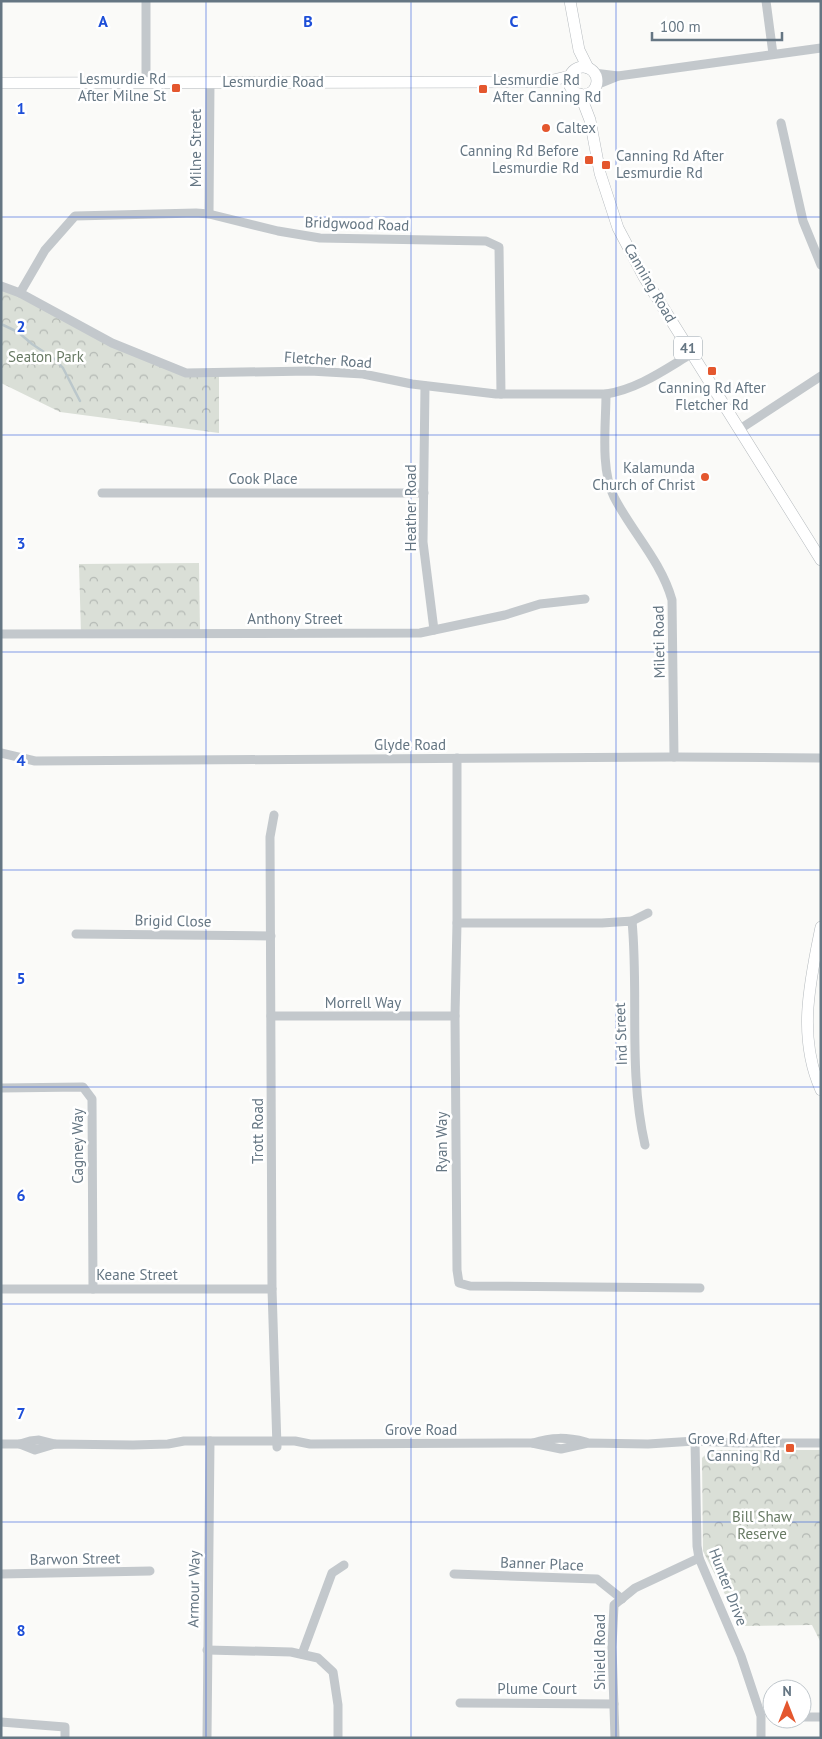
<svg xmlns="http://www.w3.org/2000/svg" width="822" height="1739" viewBox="0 0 822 1739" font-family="'PT Sans',sans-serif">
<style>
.park{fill:url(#park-crowns)}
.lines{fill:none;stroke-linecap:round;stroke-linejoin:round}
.stream{stroke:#bbc7cb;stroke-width:2.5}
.major-casing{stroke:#b5babe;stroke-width:12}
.minor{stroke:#c3c8cc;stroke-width:9}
.major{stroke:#fff;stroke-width:11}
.grid{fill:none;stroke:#1d4ed8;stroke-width:1;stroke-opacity:0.55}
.poi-dot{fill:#e4572e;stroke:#fff;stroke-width:2}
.labels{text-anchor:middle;stroke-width:5;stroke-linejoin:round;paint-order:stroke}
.shield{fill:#fff;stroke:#939fa8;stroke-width:1}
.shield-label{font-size:14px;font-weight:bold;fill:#657683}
.poi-label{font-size:15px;fill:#657683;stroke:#fff;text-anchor:end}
.street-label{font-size:15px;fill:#657683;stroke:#fff}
.park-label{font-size:15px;fill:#687a64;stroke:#fff}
.grid-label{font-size:16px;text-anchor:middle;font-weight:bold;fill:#1d4ed8;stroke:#fff;stroke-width:5;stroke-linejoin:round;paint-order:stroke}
</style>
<defs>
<pattern id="park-crowns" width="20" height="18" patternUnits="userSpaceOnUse" patternTransform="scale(1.25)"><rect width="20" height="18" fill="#dadfd7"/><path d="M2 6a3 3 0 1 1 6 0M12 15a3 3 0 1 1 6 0" fill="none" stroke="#b4b9b4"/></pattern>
</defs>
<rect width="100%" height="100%" fill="#fafaf8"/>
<g class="park">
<path d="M1,286L112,343L186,373L219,372V433L60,412L1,383Z"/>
<path d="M199,563L200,633L81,634L79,564Z"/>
<path d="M715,1450H821V1643L812,1625L741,1626L703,1551L702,1458L708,1452Z"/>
</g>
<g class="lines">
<path class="stream" d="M1,324L18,332L32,344L56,360L63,368L80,401"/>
<g class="major-casing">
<g id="major">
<path d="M570,1L579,50L588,68"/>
<circle cx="583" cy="81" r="14"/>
<path d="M1,83L545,82L570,76"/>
<path d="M580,94L590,120L600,173L618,228L644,277L821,560"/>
<path d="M821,927C810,981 797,1037 821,1090"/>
</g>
</g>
<g class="minor">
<path d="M146,1V82"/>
<path d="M766,1L773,54"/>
<path d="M594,73L618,76L821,48"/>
<path d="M596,85L618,76"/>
<path d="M781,123L803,221L821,265"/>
<path d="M209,214L210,82"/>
<path d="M1,286L20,293L112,343L186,373L310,371L363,374L412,384L496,394H606C638,389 664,370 691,354"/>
<path d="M20,293L45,250L75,216L196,213L209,214L278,231L320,238L486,241L499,247L501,394"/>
<path d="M425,386L423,542L434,630"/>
<path d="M606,394C606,424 600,469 614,497C632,532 661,561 672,600L674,757"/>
<path d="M740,429L821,376"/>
<path d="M102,493H424"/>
<path d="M1,634L420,633L505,615L540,604L585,599"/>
<path d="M1,753L35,761L674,757L821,758"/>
<path d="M457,758V923L455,1016L457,1270L459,1283L470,1286L700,1288"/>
<path d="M274,815L270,837L272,1289L277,1447"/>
<path d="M632,921L648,913"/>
<path d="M457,923H602L632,921C639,995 628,1071 645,1145"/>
<path d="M76,934L271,936"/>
<path d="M271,1016H455"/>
<path d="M1,1088L83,1087L92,1099L93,1289"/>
<path d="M1,1289H272"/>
<path d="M695,1441L697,1546L699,1558L741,1656L761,1716V1738"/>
<path d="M533,1443C552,1437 566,1437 586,1442"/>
<path d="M1,1444H20L30,1441L39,1440L55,1444"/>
<path d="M20,1444L35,1450L55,1444L133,1445L168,1444L184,1441H295L310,1444L532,1443L561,1449L588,1443L648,1444L695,1441L739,1443H821"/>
<path d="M1,1574L150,1571"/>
<path d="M454,1574L597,1579L622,1599"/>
<path d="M207,1650L291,1652L318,1658L333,1672L338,1705V1738"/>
<path d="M302,1654L332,1573L344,1565"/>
<path d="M460,1703L614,1704"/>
<path d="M802,1717H821"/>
<path d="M1,1722L65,1727V1738"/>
<path d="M207,1738L210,1441"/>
<path d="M615,1738L612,1647L614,1605L635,1588L699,1558"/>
</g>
<use href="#major" class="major"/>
</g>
<path class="grid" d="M206,1V1738M411,1V1738M616,1V1738M1,217H821M1,435H821M1,652H821M1,870H821M1,1087H821M1,1304H821M1,1522H821"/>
<g class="poi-dot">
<rect x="171" y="83" width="10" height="10" rx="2.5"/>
<rect x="478" y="84" width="10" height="10" rx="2.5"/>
<circle cx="546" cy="128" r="5"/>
<rect x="584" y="155" width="10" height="10" rx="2.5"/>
<rect x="601" y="160" width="10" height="10" rx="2.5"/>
<rect x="707" y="366" width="10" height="10" rx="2.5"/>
<circle cx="705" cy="477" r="5"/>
<rect x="785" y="1443" width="10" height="10" rx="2.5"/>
</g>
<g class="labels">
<rect class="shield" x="674" y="336.5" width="28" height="23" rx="4"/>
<g class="shield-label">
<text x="688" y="353">41</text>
</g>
<g class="poi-label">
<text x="166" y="84">Lesmurdie Rd<tspan x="166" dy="17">After Milne St</tspan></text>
<text x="493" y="85" text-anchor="start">Lesmurdie Rd<tspan x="493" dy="17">After Canning Rd</tspan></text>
<text x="556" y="133" text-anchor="start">Caltex</text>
<text x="579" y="156">Canning Rd Before<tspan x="579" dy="17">Lesmurdie Rd</tspan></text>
<text x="616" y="161" text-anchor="start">Canning Rd After<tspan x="616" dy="17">Lesmurdie Rd</tspan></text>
<text x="712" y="393" text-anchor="middle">Canning Rd After<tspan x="712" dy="17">Fletcher Rd</tspan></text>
<text x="695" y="473">Kalamunda<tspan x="695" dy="17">Church of Christ</tspan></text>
<text x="780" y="1444">Grove Rd After<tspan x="780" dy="17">Canning Rd</tspan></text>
</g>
<g class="street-label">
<text x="273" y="87">Lesmurdie Road</text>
<text transform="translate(196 148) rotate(-90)" y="5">Milne Street</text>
<text transform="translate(357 224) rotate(2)" y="5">Bridgwood Road</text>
<text transform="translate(650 283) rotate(60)" y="5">Canning Road</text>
<text transform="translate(328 360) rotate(4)" y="5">Fletcher Road</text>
<text x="263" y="484">Cook Place</text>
<text transform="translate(411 508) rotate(-90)" y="5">Heather Road</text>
<text x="295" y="624">Anthony Street</text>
<text transform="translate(659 642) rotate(-91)" y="5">Mileti Road</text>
<text x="410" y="750">Glyde Road</text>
<text transform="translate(173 921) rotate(1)" y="5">Brigid Close</text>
<text x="363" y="1008">Morrell Way</text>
<text transform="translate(621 1034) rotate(-92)" y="5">Ind Street</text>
<text transform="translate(258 1131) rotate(-90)" y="5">Trott Road</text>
<text transform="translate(442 1142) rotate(-90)" y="5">Ryan Way</text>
<text transform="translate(78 1146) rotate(-90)" y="5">Cagney Way</text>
<text x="137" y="1280">Keane Street</text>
<text x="421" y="1435">Grove Road</text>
<text transform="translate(75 1559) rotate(-1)" y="5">Barwon Street</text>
<text transform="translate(542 1564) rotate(2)" y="5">Banner Place</text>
<text transform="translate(728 1587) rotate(69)" y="5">Hunter Drive</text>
<text transform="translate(194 1589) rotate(-89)" y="5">Armour Way</text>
<text transform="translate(600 1652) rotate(-90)" y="5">Shield Road</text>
<text x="537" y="1694">Plume Court</text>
</g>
<g class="park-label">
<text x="46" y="362">Seaton Park</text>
<text x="762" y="1522">Bill Shaw<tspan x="762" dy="17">Reserve</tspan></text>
</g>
</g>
<g class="grid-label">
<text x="103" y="27">A</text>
<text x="308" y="27">B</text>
<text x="514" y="27">C</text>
<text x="21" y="114">1</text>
<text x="21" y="332">2</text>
<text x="21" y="549">3</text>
<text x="21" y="766">4</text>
<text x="21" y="984">5</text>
<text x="21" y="1201">6</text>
<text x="21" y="1419">7</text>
<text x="21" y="1636">8</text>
</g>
<rect width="822" height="1739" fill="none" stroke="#657683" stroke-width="5"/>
<g transform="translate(787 1704)"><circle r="24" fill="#ffffff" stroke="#c1c8cd"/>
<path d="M0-4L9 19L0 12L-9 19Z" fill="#e4572e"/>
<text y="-8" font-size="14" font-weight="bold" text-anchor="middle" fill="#657683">N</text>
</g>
<path d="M652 32v8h130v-8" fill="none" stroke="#657683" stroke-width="2.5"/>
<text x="660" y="32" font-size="15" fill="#657683" stroke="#ffffff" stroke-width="4" paint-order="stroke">100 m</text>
</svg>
